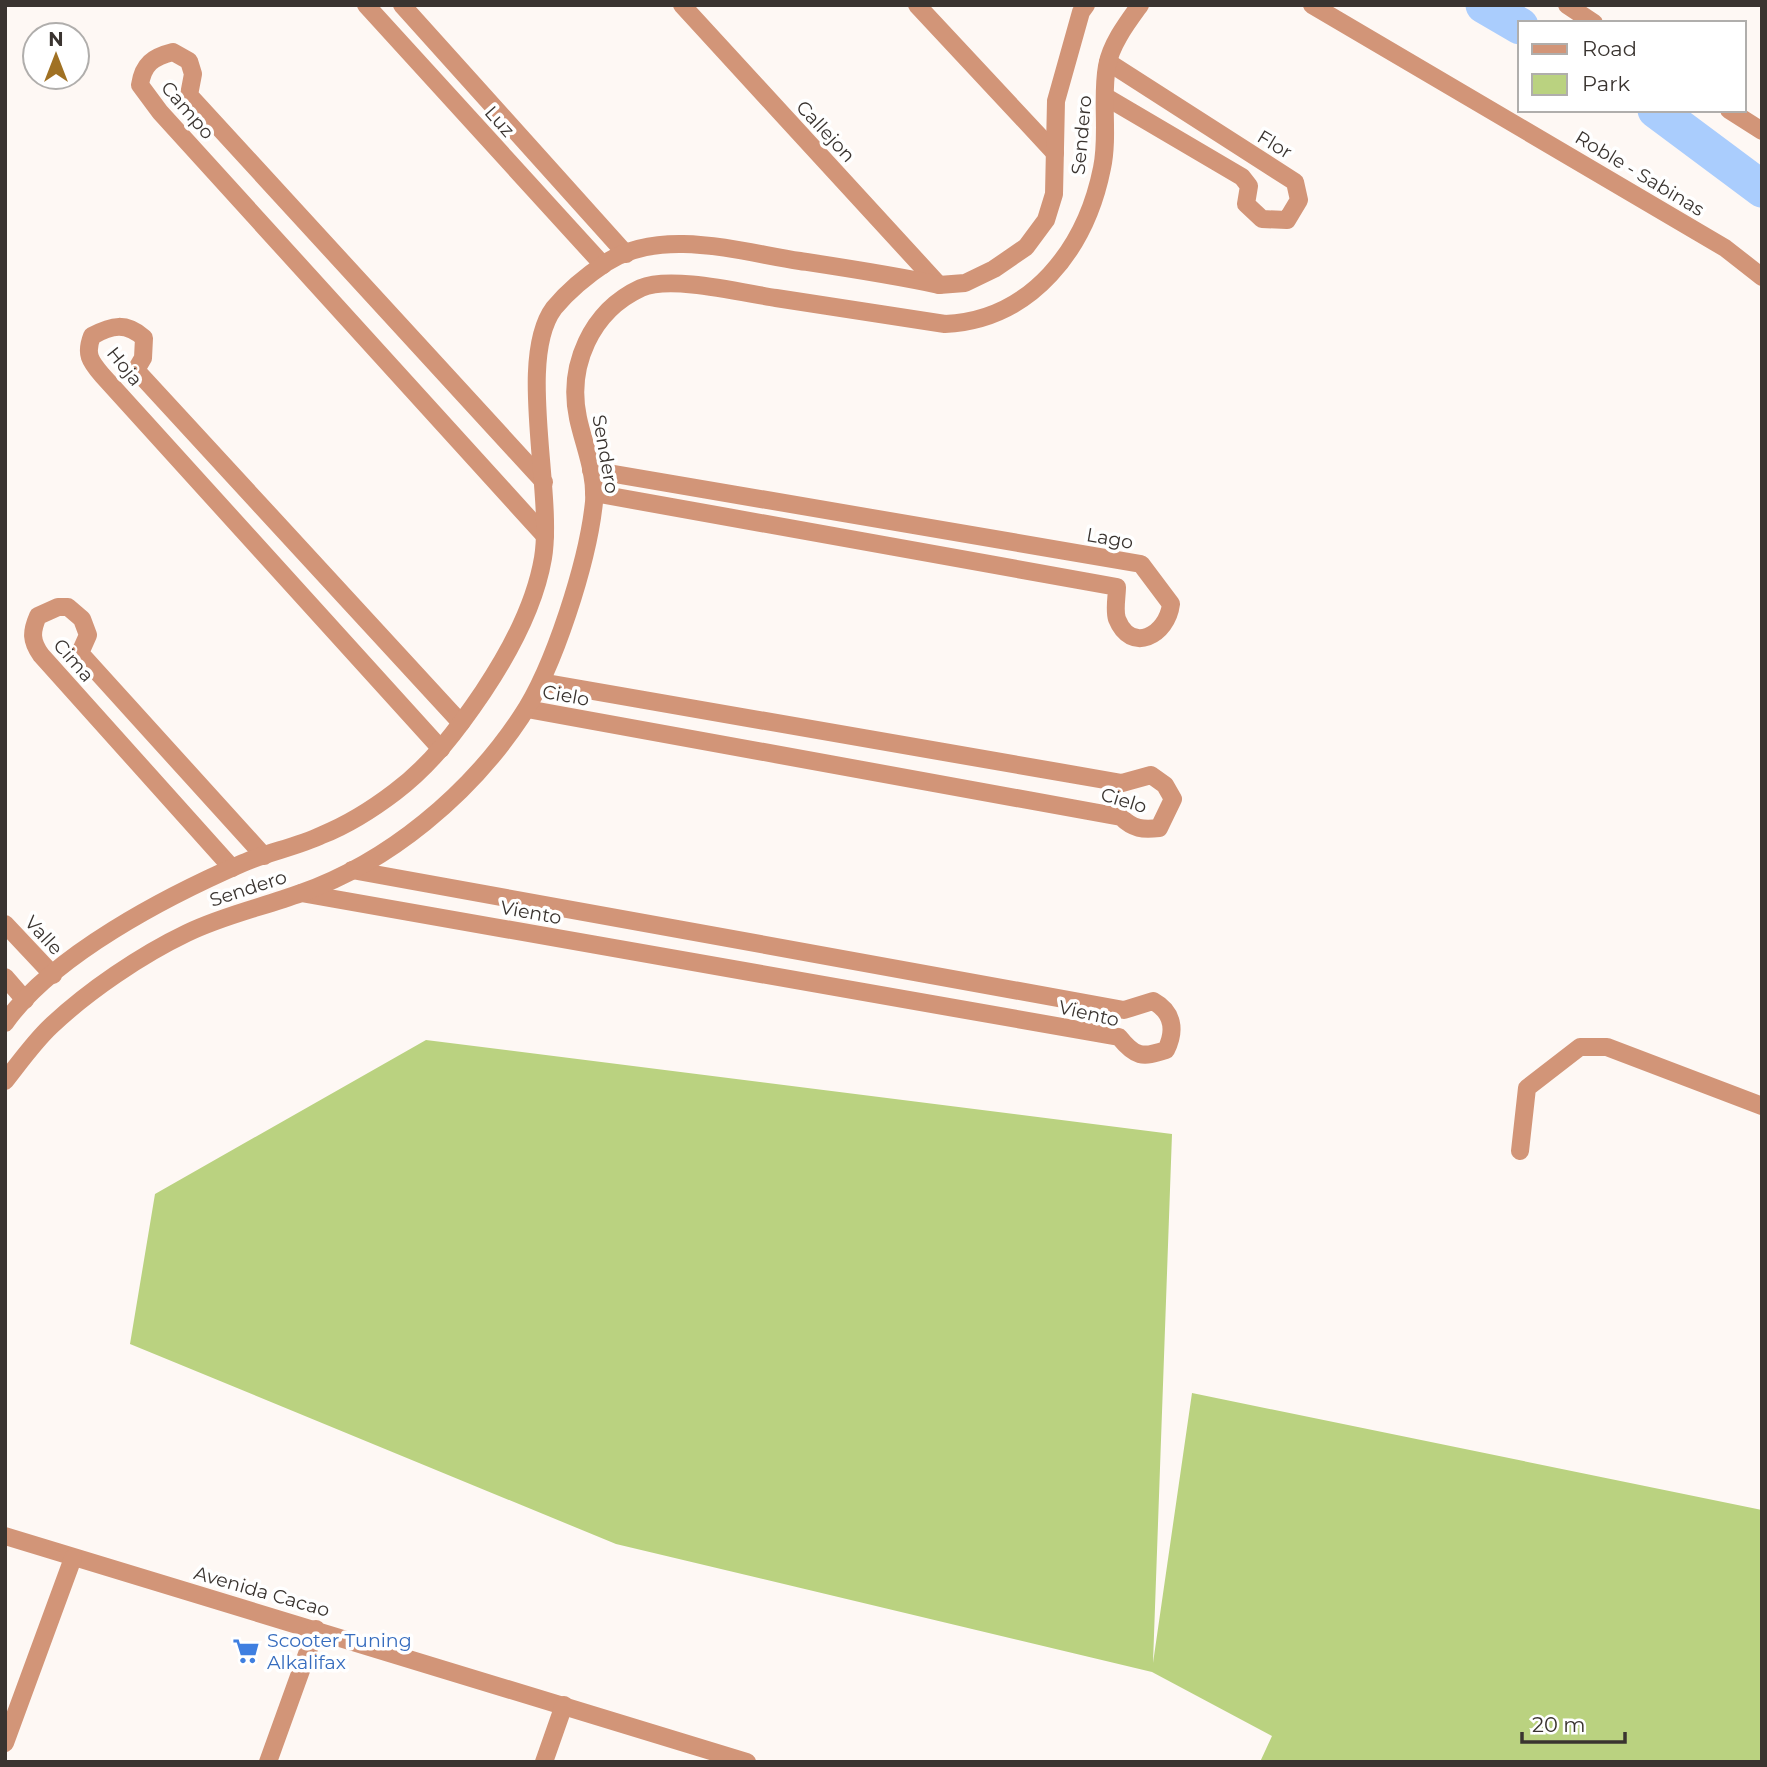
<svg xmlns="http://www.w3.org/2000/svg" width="1767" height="1767" viewBox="0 0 1767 1767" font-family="Montserrat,sans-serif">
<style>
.green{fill:#bad280}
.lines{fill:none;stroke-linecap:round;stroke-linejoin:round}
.canal{stroke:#aacdfd;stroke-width:37}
.minor{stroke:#d29578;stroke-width:18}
.labels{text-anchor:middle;stroke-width:7;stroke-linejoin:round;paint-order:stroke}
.street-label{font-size:19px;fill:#3a3430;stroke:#fff}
.shop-label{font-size:19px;fill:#366cbe;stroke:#fff;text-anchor:start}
</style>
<rect width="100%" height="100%" fill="#fef8f4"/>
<path class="green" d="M426,1040L1172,1134L1153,1663L1192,1393L1762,1510V1762H1260L1272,1736L1152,1672L616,1544L130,1344L155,1194Z"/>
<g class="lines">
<g class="canal">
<path d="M1484,5L1520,26"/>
<path d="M1656,110L1762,189"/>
</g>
<g class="minor">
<path d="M366,5L603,265"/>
<path d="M402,5L626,254"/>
<path d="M682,5L939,285"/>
<path d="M917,5L1055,153"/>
<path d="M1312,5L1725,248L1762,277"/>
<path d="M1567,5L1594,23"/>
<path d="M1106,97L1242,177L1249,186L1246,204L1262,219L1287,220L1299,200L1295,182L1108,62"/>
<path d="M1729,110L1762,131"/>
<path d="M591,470L1141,564L1171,604C1167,636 1131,654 1117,619C1114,610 1117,596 1117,587L594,493"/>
<path d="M544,482L189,95L193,74L189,61L173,52C153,57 143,64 140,85L160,112L545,536"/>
<path d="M527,709L1121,817C1133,829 1143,830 1159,828L1173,799L1165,785L1151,775L1122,783L541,682"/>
<path d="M441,749L102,375C90,361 85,354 92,336C112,325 126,322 144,338L143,358L136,370L461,723"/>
<path d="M232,868L41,655C31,641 31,632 38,616L58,607H68L82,619L88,635L80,653L264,856"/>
<path d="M301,893L1119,1037C1135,1057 1142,1058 1166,1050C1176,1030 1173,1012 1153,1001L1124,1010L352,870"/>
<path d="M5,924L53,975"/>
<path d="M5,977L25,1000"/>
<path d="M5,1023C53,955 167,896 243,863C268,852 297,847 322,835C347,825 374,808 395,792C431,765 458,729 483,692C509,653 535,605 543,558C554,492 516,359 554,308C568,291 589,274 607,262C663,227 740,252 800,261C846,268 893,275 939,285L965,283L994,269L1026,247L1046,220L1054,194L1056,101L1081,12L1086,5"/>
<path d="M5,1081C20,1062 34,1042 51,1026C88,991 141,955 187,933C224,915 263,907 301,893C389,862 470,794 521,717C554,668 588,561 594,502C596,472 584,446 578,418C567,366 591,311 641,288C671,275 743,293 776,298C832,307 889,315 945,324C1032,320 1086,248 1102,168C1109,135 1101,99 1107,66C1111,44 1127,23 1140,5"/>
<path d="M1520,1151L1527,1088L1580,1047H1607L1762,1106"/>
<path d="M5,1536L747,1762"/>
<path d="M5,1743L73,1558"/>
<path d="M268,1762L316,1629"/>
<path d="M544,1762L564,1705"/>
</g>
</g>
<defs>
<g id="supermarket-bare" transform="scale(2.1)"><path d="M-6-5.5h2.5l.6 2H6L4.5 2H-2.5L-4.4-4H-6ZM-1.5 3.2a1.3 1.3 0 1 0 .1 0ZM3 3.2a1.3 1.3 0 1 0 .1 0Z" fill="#3f7fe0" stroke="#fff" stroke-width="2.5" paint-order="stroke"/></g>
</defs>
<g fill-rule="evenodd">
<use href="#supermarket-bare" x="246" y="1651"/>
</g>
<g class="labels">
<g class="street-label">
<text transform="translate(188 110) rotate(49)" y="7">Campo</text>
<text transform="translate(500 121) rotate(48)" y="7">Luz</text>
<text transform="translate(826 131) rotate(47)" y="7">Callejon</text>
<text transform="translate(1081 135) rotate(-85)" y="7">Sendero</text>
<text transform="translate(1275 144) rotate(31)" y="7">Flor</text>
<text transform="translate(1640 173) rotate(31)" y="7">Roble - Sabinas</text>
<text transform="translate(125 366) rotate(51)" y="7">Hoja</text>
<text transform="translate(606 454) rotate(80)" y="7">Sendero</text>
<text transform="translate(1110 538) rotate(10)" y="7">Lago</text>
<text transform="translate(74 660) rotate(49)" y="7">Cima</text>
<text transform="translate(566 695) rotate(10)" y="7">Cielo</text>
<text transform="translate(1124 800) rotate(17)" y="7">Cielo</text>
<text transform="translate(248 888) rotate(-18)" y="7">Sendero</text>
<text transform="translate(531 912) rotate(10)" y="7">Viento</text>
<text transform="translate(44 935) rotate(47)" y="7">Valle</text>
<text transform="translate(1089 1013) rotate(13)" y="7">Viento</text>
<text transform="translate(262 1591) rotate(16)" y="7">Avenida Cacao</text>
</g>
<g class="shop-label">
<text x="267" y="1647">Scooter Tuning<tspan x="267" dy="22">Alkalifax</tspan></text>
</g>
</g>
<rect width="1767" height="1767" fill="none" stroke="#3a3430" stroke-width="14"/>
<rect x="1518" y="21" width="228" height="91" fill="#ffffff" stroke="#b0aeac" stroke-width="2"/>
<rect x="1532" y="44" width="35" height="10" fill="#d29578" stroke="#b0aeac" stroke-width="2"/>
<text x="1582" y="56" font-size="21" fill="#3a3430">Road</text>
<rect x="1532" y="74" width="35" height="21" fill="#bad280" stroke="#b0aeac" stroke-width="2"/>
<text x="1582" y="91" font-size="21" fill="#3a3430">Park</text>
<g transform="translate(56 56)"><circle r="33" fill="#ffffff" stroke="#b0aeac" stroke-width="2"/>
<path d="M0-5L12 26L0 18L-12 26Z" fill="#a07123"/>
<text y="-10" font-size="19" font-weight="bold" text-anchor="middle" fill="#3a3430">N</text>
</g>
<path d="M1522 1732v10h103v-10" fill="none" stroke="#3a3430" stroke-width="3.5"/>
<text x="1532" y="1732" font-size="21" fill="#3a3430" stroke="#ffffff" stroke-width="5" paint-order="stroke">20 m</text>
</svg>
